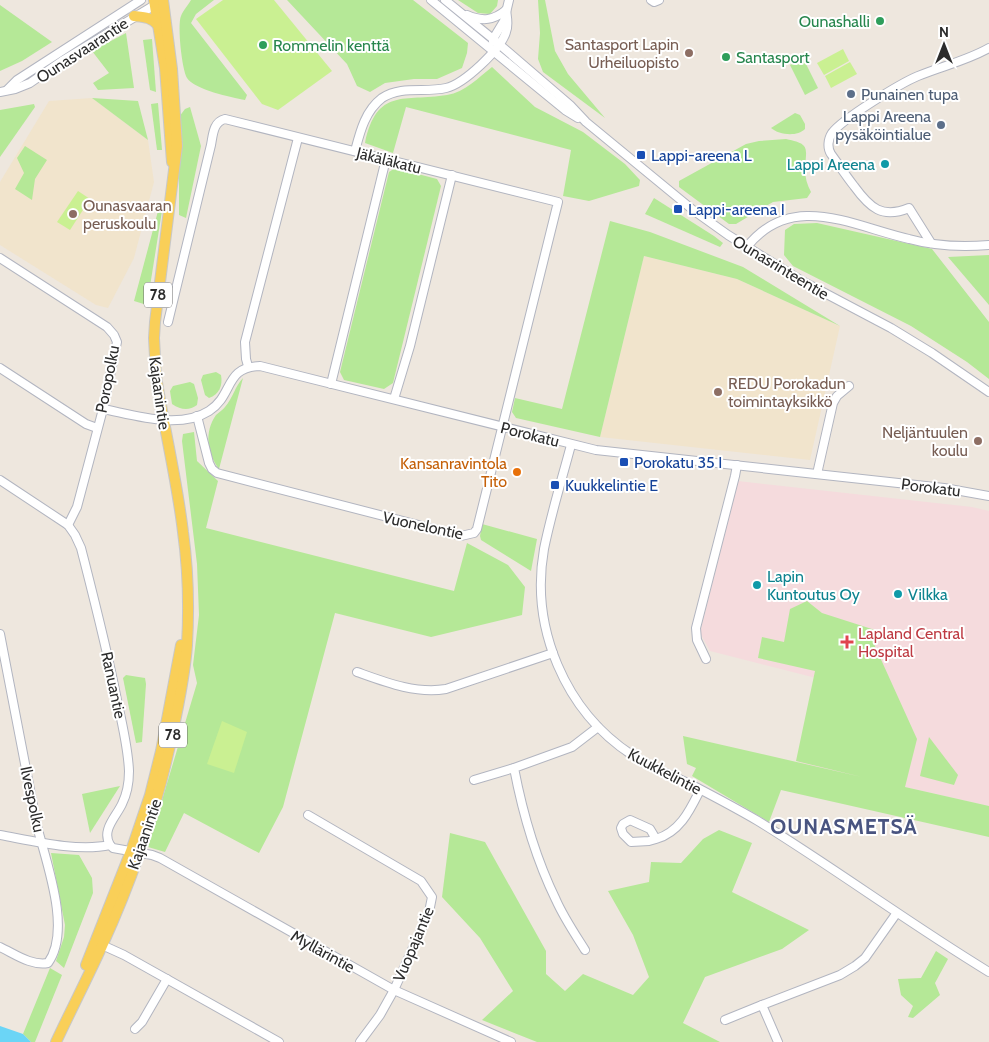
<svg xmlns="http://www.w3.org/2000/svg" width="989" height="1042" viewBox="0 0 989 1042" font-family="Cabin,sans-serif">
<style>
.education{fill:#f1e4cc}
.medical{fill:#f5dbdd}
.green{fill:#b5e897}
.pitch{fill:#caf092}
.water{fill:#6bd5f6}
.lines{fill:none;stroke-linecap:round;stroke-linejoin:round}
.minor-casing{stroke:#b2b5c0;stroke-width:10}
.major-casing{stroke:#c8c8c8;stroke-width:12}
.minor{stroke:#fff;stroke-width:8}
.major{stroke:#f9cf58;stroke-width:10}
.leisure-dot{fill:#2e9e5b;stroke:#fff;stroke-width:2}
.education-dot{fill:#8d6e63;stroke:#fff;stroke-width:2}
.service-dot{fill:#5c6f8a;stroke:#fff;stroke-width:2}
.transit-dot{fill:#1a4fb4;stroke:#fff;stroke-width:2}
.culture-dot{fill:#0f9aa8;stroke:#fff;stroke-width:2}
.food-dot{fill:#e8710a;stroke:#fff;stroke-width:2}
.health-dot{fill:#e0444e;stroke:#fff;stroke-width:2}
.labels{text-anchor:middle;stroke-width:4;stroke-linejoin:round;paint-order:stroke}
.shield{fill:#fff;stroke:#6b6b6b;stroke-width:1}
.shield-label{font-size:15px;font-weight:bold;fill:#2c2c2c}
.leisure-label{font-size:16px;fill:#27864d;stroke:#fff;text-anchor:start}
.education-label{font-size:16px;fill:#785e54;stroke:#fff;text-anchor:end}
.street-label{font-size:16px;fill:#2c2c2c;stroke:#fff}
.service-label{font-size:16px;fill:#4e5e75;stroke:#fff;text-anchor:start}
.transit-label{font-size:16px;fill:#164399;stroke:#fff;text-anchor:start}
.culture-label{font-size:16px;fill:#0d838f;stroke:#fff;text-anchor:start}
.food-label{font-size:16px;fill:#c56008;stroke:#fff;text-anchor:end}
.health-label{font-size:16px;fill:#be3a42;stroke:#fff;text-anchor:start}
.district-label{font-size:21px;font-weight:bold;letter-spacing:1px;fill:#495480;stroke:#fff}
</style>
<rect width="100%" height="100%" fill="#eee7de"/>
<g class="education">
<path d="M92,98L148,140L154,182L134,258L108,308L96,305L0,245V182L49,101Z"/>
<path d="M644,256L737,279L840,326L810,460L600,437Z"/>
</g>
<path class="medical" d="M738,481L972,507L989,511V806L799,763L820,679L710,651L700,633Z"/>
<g class="green">
<path d="M191,0H214L196,14L191,23L247,95L245,100C231,97 195,90 187,78C182,70 177,25 181,16C183,11 188,5 191,0Z"/>
<path d="M287,0H413L468,43L467,53L462,68L437,79H414L385,83L370,92L357,86L347,64Z"/>
<path d="M458,0H498L497,6L490,14L478,13Z"/>
<path d="M538,0H545L555,51L568,74L605,118L543,72L538,59L540,33Z"/>
<path d="M0,5L52,42L22,61L0,71Z"/>
<path d="M126,33L134,88L98,90L93,83L109,73L92,51Z"/>
<path d="M152,39L156,92L150,90L143,40Z"/>
<path d="M803,58L818,88L805,95L790,65Z"/>
<path d="M492,67L535,107L583,132L625,164L640,180L639,186L589,201L563,196L571,150L406,107L393,153L365,143C377,87 404,102 447,95C465,92 478,78 492,67Z"/>
<path d="M92,98L138,101L148,140Z"/>
<path d="M158,103L162,150H157L151,104Z"/>
<path d="M34,104L35,107L0,157V110Z"/>
<path d="M190,107L201,146L186,218L179,215V117L185,109Z"/>
<path d="M795,113L800,115L805,124V129C797,137 779,135 771,128Z"/>
<path d="M786,139C811,144 806,148 805,169C805,177 807,185 811,192L807,198L773,202L736,224H729L679,187V181L746,144L759,141Z"/>
<path d="M25,146L47,160L35,179L32,200L15,189L24,173L17,158Z"/>
<path d="M395,168L437,179L441,186L393,383L384,389L344,380L340,372L389,172Z"/>
<path d="M654,198L714,236L723,243L720,247L645,214Z"/>
<path d="M158,211H162L147,305L134,301Z"/>
<path d="M610,221L650,232L743,267L840,326L737,279L644,256L600,437L516,418L512,412L515,398L562,409Z"/>
<path d="M817,223L932,249L989,322V379L967,362L911,326L793,266L784,255L785,230L794,224Z"/>
<path d="M989,255V305L948,257Z"/>
<path d="M216,372L221,375C223,385 219,395 209,398L205,395L201,380L203,375Z"/>
<path d="M243,378L219,469C207,453 204,432 216,415C219,412 223,410 225,407C233,398 235,386 243,378Z"/>
<path d="M190,382L194,384L198,398L197,405C189,411 181,410 172,404L170,391L173,386Z"/>
<path d="M194,432L197,461L218,481L206,528L454,591L467,543L508,565L525,587L522,615L431,637L335,613L283,807L259,853L184,813L165,852L148,847L197,683L193,665L199,615L197,564L182,441L183,434Z"/>
<path d="M482,524L537,539L531,571L481,540L480,536Z"/>
<path d="M807,601L822,613L875,630L874,644L917,739L905,787L989,806V837L781,790L769,822L692,776L696,768L687,764L683,736L862,777L796,761L815,671L758,658L762,637L784,642L790,609Z"/>
<path d="M126,675L145,678L146,684L142,742L136,743L123,678Z"/>
<path d="M929,737L958,775L954,785L920,776Z"/>
<path d="M120,786L90,833L82,794Z"/>
<path d="M719,830L752,843L732,892L809,930L782,949L705,977L683,1023L720,1042H537L482,1020L513,991L480,938L442,897L450,833L485,842L546,951V974L565,991L583,974L633,995L649,977L633,935L608,891L649,882L651,862L681,863L703,839Z"/>
<path d="M51,853L79,855L92,878L93,893L64,968L56,961L64,937L65,925Z"/>
<path d="M936,951L948,959L935,983L940,995L913,1018L908,1017L913,1006L901,995L898,979L921,978Z"/>
<path d="M50,968L62,975L35,1042H31L23,1034Z"/>
</g>
<g class="pitch">
<path d="M223,0H274L332,71L278,110L262,104L196,19Z"/>
<path d="M843,49L849,61L824,75L817,63Z"/>
<path d="M850,62L857,74L831,88L825,76Z"/>
<path d="M78,191L90,199L70,230L57,222Z"/>
<path d="M222,721L247,732L234,773L207,764Z"/>
</g>
<path class="water" d="M0,1026L23,1034L31,1042H0Z"/>
<g class="lines">
<g class="minor-casing">
<g id="minor">
<path d="M431,0L565,110L578,118"/>
<path d="M445,0L493,39L570,105L586,122L693,210L728,235L802,281L891,328L932,353L989,392"/>
<path d="M651,0L654,2L659,0"/>
<path d="M467,15C483,22 494,20 506,10"/>
<path d="M493,42V39L504,21L509,0"/>
<path d="M7,90L17,80L141,0"/>
<path d="M0,92L15,89L30,83L62,61L158,3"/>
<path d="M355,151C360,132 365,111 382,98C402,85 425,93 446,88C464,84 501,49 506,32C509,25 507,18 506,10"/>
<path d="M931,243L909,208C882,219 870,208 854,186C846,176 839,165 831,154C827,148 828,139 832,133C842,119 901,83 918,76C942,66 966,61 989,48"/>
<path d="M746,248C791,190 852,226 909,239C934,246 963,247 989,245"/>
<path d="M0,258L107,327L114,335L117,342L103,409L77,507L68,525"/>
<path d="M168,322L211,145C213,135 213,122 225,119L558,202L477,529L474,533L461,536L217,473L212,469L209,463L197,416"/>
<path d="M248,366L246,359L245,342L298,138"/>
<path d="M0,368L86,424L97,428"/>
<path d="M331,384L386,159"/>
<path d="M394,399L410,346L452,175"/>
<path d="M103,409C134,415 179,430 209,411C234,395 224,367 260,366L596,450L944,488L989,496"/>
<path d="M571,445C562,479 551,514 544,549C530,628 565,711 632,755C650,767 671,775 690,784C713,796 736,808 758,821C836,869 910,924 989,972"/>
<path d="M817,474L833,403L837,396L849,386"/>
<path d="M0,480L68,525L75,535L81,548C94,599 107,649 117,700C122,723 128,747 129,771C129,782 127,794 122,804C116,817 101,830 110,845"/>
<path d="M0,634L37,826C46,862 72,930 48,963C31,966 15,954 0,947"/>
<path d="M706,659L697,640L696,628L735,476L737,465"/>
<path d="M357,672C385,682 415,694 446,689L553,653"/>
<path d="M474,780L514,768"/>
<path d="M308,815L421,881L432,897L429,912L394,990L380,1015L360,1042"/>
<path d="M0,835C33,841 77,852 110,845L113,848L152,855L160,858L394,990L511,1042"/>
<path d="M656,839L649,841L631,842L623,834L621,828L623,824L630,820L650,829L656,839C680,832 690,810 700,790"/>
<path d="M102,945L124,955L279,1042"/>
<path d="M585,950C575,934 564,918 556,900C535,857 523,815 514,768L572,747L598,727"/>
<path d="M725,1020L762,1005"/>
<path d="M135,1029L142,1022L167,979"/>
<path d="M778,1042L762,1005L840,975L855,966L865,958L896,914"/>
</g>
</g>
<g class="major-casing">
<g id="major">
<path d="M154,0L165,68L172,162"/>
<path d="M134,16C144,17 151,17 158,25"/>
<path d="M86,965L131,851L150,795L161,751L181,645"/>
<path d="M56,1042C71,1010 87,979 102,946C133,878 158,805 173,731C179,703 185,674 187,645C189,610 188,568 183,532C177,480 164,428 156,376L154,338L155,322L177,146L172,69L163,0"/>
</g>
</g>
<use href="#minor" class="minor"/>
<use href="#major" class="major"/>
</g>
<g class="leisure-dot">
<circle cx="880" cy="21" r="5"/>
<circle cx="263" cy="45" r="5"/>
<circle cx="726" cy="57" r="5"/>
</g>
<g class="education-dot">
<circle cx="689" cy="53" r="5"/>
<circle cx="73" cy="214" r="5"/>
<circle cx="718" cy="392" r="5"/>
<circle cx="978" cy="441" r="5"/>
</g>
<g class="service-dot">
<circle cx="851" cy="94" r="5"/>
<circle cx="941" cy="125" r="5"/>
</g>
<g class="transit-dot">
<rect x="636" y="150" width="10" height="10" rx="2.5"/>
<rect x="673" y="204" width="10" height="10" rx="2.5"/>
<rect x="619" y="457" width="10" height="10" rx="2.5"/>
<rect x="550" y="480" width="10" height="10" rx="2.5"/>
</g>
<g class="culture-dot">
<circle cx="885" cy="164" r="5"/>
<circle cx="757" cy="585" r="5"/>
<circle cx="898" cy="594" r="5"/>
</g>
<circle class="food-dot" cx="517" cy="472" r="5"/>
<path class="health-dot" d="M844.5 634.5h5v5h5v5h-5v5h-5v-5h-5v-5h5z"/>
<g class="labels">
<g class="shield">
<rect x="144" y="282.5" width="28" height="25" rx="4"/>
<rect x="159" y="722.5" width="28" height="25" rx="4"/>
</g>
<g class="shield-label">
<text x="158" y="300">78</text>
<text x="173" y="740">78</text>
</g>
<g class="leisure-label">
<text x="870" y="27" text-anchor="end">Ounashalli</text>
<text x="273" y="51">Rommelin kenttä</text>
<text x="736" y="63">Santasport</text>
</g>
<g class="education-label">
<text x="679" y="50">Santasport Lapin<tspan x="679" dy="18">Urheiluopisto</tspan></text>
<text x="83" y="211" text-anchor="start">Ounasvaaran<tspan x="83" dy="18">peruskoulu</tspan></text>
<text x="728" y="389" text-anchor="start">REDU Porokadun<tspan x="728" dy="18">toimintayksikkö</tspan></text>
<text x="968" y="438">Neljäntuulen<tspan x="968" dy="18">koulu</tspan></text>
</g>
<g class="street-label">
<text transform="translate(82 50) rotate(-33)" y="6">Ounasvaarantie</text>
<text transform="translate(389 160) rotate(14)" y="6">Jäkäläkatu</text>
<text transform="translate(781 267) rotate(31)" y="6">Ounasrinteentie</text>
<text transform="translate(107 379) rotate(-79)" y="6">Poropolku</text>
<text transform="translate(160 393) rotate(82)" y="6">Kajaanintie</text>
<text transform="translate(530 434) rotate(14)" y="6">Porokatu</text>
<text transform="translate(931 487) rotate(7)" y="6">Porokatu</text>
<text transform="translate(423 525) rotate(12)" y="6">Vuonelontie</text>
<text transform="translate(114 685) rotate(78)" y="6">Ranuantie</text>
<text transform="translate(665 771) rotate(28)" y="6">Kuukkelintie</text>
<text transform="translate(33 799) rotate(78)" y="6">Ilvespolku</text>
<text transform="translate(144 834) rotate(-71)" y="6">Kajaanintie</text>
<text transform="translate(413 944) rotate(-67)" y="6">Vuopajantie</text>
<text transform="translate(323 951) rotate(29)" y="6">Myllärintie</text>
</g>
<g class="service-label">
<text x="861" y="100">Punainen tupa</text>
<text x="931" y="122" text-anchor="end">Lappi Areena<tspan x="931" dy="18">pysäköintialue</tspan></text>
</g>
<g class="transit-label">
<text x="651" y="161">Lappi-areena L</text>
<text x="688" y="215">Lappi-areena I</text>
<text x="634" y="468">Porokatu 35 I</text>
<text x="565" y="491">Kuukkelintie E</text>
</g>
<g class="culture-label">
<text x="875" y="170" text-anchor="end">Lappi Areena</text>
<text x="767" y="582">Lapin<tspan x="767" dy="18">Kuntoutus Oy</tspan></text>
<text x="908" y="600">Vilkka</text>
</g>
<g class="food-label">
<text x="507" y="469">Kansanravintola<tspan x="507" dy="18">Tito</tspan></text>
</g>
<g class="health-label">
<text x="858" y="639">Lapland Central<tspan x="858" dy="18">Hospital</tspan></text>
</g>
<g class="district-label">
<text x="844" y="834">OUNASMETSÄ</text>
</g>
</g>
<g transform="translate(944 45)" stroke="#ffffff" stroke-width="4" paint-order="stroke">
<path d="M0-4L9 19L0 12L-9 19Z" fill="#2c2c2c"/>
<text y="-8" font-size="14" font-weight="bold" text-anchor="middle" fill="#2c2c2c">N</text>
</g>
</svg>
